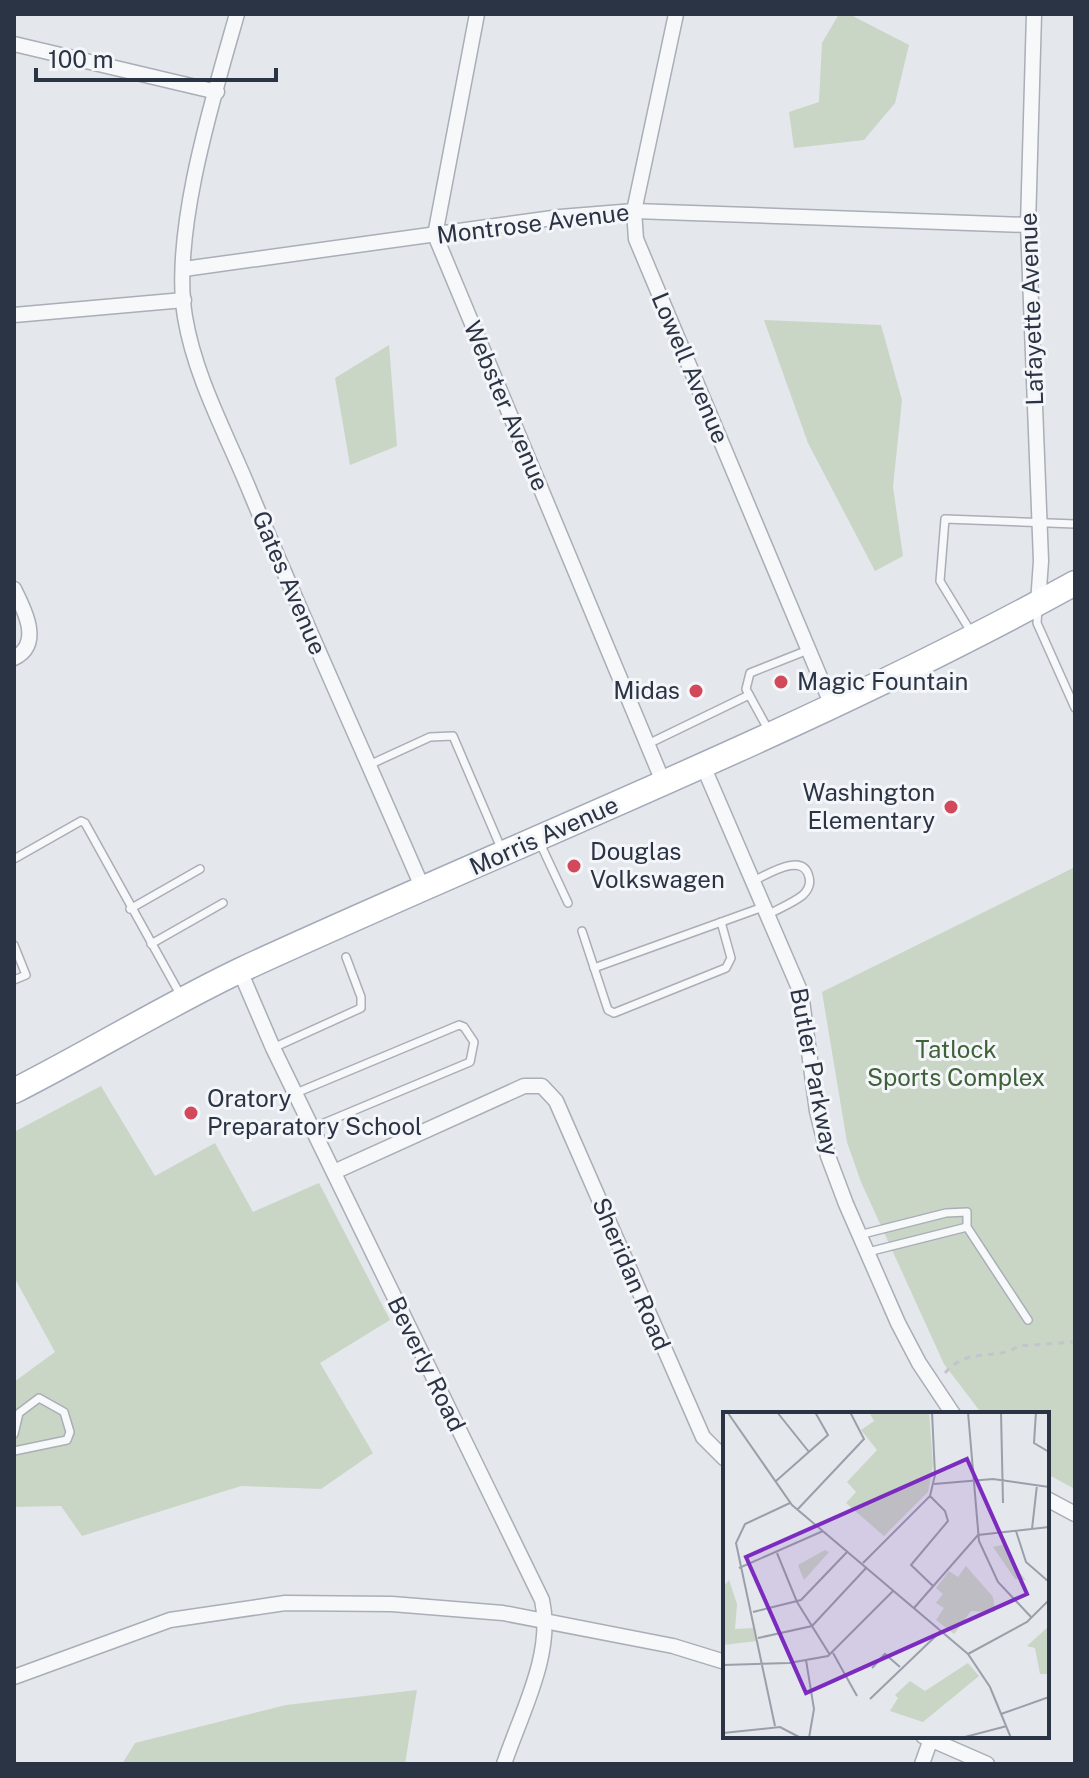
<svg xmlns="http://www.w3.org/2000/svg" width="1089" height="1778" viewBox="0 0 1089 1778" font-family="'Public Sans',sans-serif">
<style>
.green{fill:#c9d6c5}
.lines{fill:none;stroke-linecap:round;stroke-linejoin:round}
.service-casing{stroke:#a9aeb7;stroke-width:10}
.minor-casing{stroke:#a9aeb7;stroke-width:17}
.primary-casing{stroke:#a3abb8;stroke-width:27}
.path{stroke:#c2c5cb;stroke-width:3;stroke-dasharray:6 6;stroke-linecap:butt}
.service{stroke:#f7f8fa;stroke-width:7}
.minor{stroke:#f7f8fa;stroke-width:14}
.primary{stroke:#fff;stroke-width:24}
.poi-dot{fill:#d1495b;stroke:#f4f6f9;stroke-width:3}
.labels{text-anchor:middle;stroke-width:6;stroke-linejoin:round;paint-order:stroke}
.street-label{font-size:24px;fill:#2b3445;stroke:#f4f6f9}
.poi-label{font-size:24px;fill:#2b3445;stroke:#f4f6f9;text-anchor:start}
.park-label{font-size:24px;fill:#3f6138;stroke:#f4f6f9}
.inset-road{fill:none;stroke:#9a9fa9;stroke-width:2}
.view{fill:#7b2cbf;fill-opacity:0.15;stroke:#7b2cbf;stroke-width:4}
.inset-edge{fill:none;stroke:#2b3445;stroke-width:4}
</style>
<rect width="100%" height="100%" fill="#e4e7ec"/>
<g class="green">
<path d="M839,14H849L909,45L895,103L864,140L794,148L789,112L819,102L822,43Z"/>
<path d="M764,320L881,325L902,400L893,487L903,556L875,571L808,443Z"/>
<path d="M389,345L397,446L350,465L335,378Z"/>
<path d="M1075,867V1489L1047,1474V1414H982L944,1364L861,1182L847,1142L822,992Z"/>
<path d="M101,1086L155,1176L215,1143L253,1212L319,1183L390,1320L320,1363L373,1453L321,1489L241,1486L82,1536L61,1506L14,1507V1382L55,1352L14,1277V1132Z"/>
<path d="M417,1690L405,1764H122L135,1743L286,1705Z"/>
</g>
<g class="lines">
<g class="service-casing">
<g id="service">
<path d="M1038,609L1037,623L1075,708"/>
<path d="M971,632L940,581L945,519L1075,524"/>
<path d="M769,731L746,689L750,673L808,650"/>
<path d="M648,744L749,695"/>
<path d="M369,765L430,737L453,736L501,848"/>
<path d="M539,841L568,903"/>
<path d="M14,859L81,821L85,823L181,996"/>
<path d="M753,881C767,875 803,851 809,877C811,884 808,890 803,895C793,903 780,908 769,914"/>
<path d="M130,909L200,869"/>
<path d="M582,931L608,1010L614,1013L726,968L731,958L721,922"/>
<path d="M151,944L223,903"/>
<path d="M14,945L26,975L14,980"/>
<path d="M594,968L763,907"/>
<path d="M273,1048L361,1008V997L346,957"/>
<path d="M296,1093L459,1025L464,1027L474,1042L470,1062L312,1128"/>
<path d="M859,1235L946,1213L967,1212V1227L1028,1320"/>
<path d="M868,1252L967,1227"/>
<path d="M14,1434L19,1413L39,1398L64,1412L70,1432L67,1440L14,1451"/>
</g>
</g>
<g class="minor-casing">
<g id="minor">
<path d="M237,14C213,98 171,233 185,317C195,378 228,437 251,494C306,626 366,757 423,889"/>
<path d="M477,14L435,235L664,784"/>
<path d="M676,14L634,211L636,239L833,708"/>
<path d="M1034,14L1028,225L1041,561L1038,603"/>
<path d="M14,44L217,92"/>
<path d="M184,269L560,217L634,211L1028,225"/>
<path d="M14,315L184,300"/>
<path d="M14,589C24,609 43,644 14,658"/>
<path d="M704,768L801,993L817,1111L828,1156L846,1204L898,1323L919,1363L953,1414"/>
<path d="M240,971L273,1048L542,1600C554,1654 521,1713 504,1764"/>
<path d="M334,1172L524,1086H542L556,1101L703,1437L725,1459"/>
<path d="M1047,1499L1075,1514"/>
<path d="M14,1677L170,1620L285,1603L392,1604L503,1613L673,1646L725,1662"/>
<path d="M923,1736L987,1764"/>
<path d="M922,1764L932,1736"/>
</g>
</g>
<g class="primary-casing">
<path id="primary" d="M14,1091C91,1052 165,1006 243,969C521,841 806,731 1075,583"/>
</g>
<path class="path" d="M945,1373C969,1346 993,1362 1019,1346L1075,1342"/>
<use href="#service" class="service"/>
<use href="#minor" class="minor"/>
<use href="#primary" class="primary"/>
</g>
<g class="poi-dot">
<circle cx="781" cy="682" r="8"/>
<circle cx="696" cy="691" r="8"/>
<circle cx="951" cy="807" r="8"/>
<circle cx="574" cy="866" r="8"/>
<circle cx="191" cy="1113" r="8"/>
</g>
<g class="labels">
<g class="street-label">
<text transform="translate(533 224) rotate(-7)" y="8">Montrose Avenue</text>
<text transform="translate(1032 309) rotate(-92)" y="8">Lafayette Avenue</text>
<text transform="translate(690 368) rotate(67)" y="8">Lowell Avenue</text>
<text transform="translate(506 406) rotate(67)" y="8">Webster Avenue</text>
<text transform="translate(289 583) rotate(67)" y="8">Gates Avenue</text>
<text transform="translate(544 836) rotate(-24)" y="8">Morris Avenue</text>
<text transform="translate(814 1072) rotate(79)" y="8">Butler Parkway</text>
<text transform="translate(631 1274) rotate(67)" y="8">Sheridan Road</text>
<text transform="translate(426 1364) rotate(64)" y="8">Beverly Road</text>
</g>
<g class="poi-label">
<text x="797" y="690">Magic Fountain</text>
<text x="680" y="699" text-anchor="end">Midas</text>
<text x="935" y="801" text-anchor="end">Washington<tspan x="935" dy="28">Elementary</tspan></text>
<text x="590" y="860">Douglas<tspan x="590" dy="28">Volkswagen</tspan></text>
<text x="207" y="1107">Oratory<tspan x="207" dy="28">Preparatory School</tspan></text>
</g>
<g class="park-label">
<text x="956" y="1058">Tatlock<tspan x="956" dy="28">Sports Complex</tspan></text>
</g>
</g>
<g transform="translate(723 1412)">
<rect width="326" height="326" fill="#e4e7ec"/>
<path d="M146,0H206L210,53L205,80L161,124L123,91L133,80L124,70L154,38L138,18L151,9ZM283,132L291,154L303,168L292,167L270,135ZM102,138L106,140L81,168L75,153ZM243,154L270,185L272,200L248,199L231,222L213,208L221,196L213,191L220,182L213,176L226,159L235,165ZM6,168L14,192L12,217L32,216L34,229L0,233V175ZM326,214V262H317L312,236L304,234ZM245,251L256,264L200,310L167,299L175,286L172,283L187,269L202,279Z" fill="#c9d6c5"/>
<path class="inset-road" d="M54,0L86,40M245,0L256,129L275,170L309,206M278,0L280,91M313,0L311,31L326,40M5,1L69,93L245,242L267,275L288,326M53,69L105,23L92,0M211,72L270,67L326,75M207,84L222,99L225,109L188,153L210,174M74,98L141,27L127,0M309,117L314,73M293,119L303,150L326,170M54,141L74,190L107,243M140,151L207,84L212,63L209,0M16,156L100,119M191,196L255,123L326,115M30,200L78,188L125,139M35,226L89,214L144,155M110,241L134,284M245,242L304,210L326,188M83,248L91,297L86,326M0,253L66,251L105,244L170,179M149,256L162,242L177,255M147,287L218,219M278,302L326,285M52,314L13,131L22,112L67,91M0,321L57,315L78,326M238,326L284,314"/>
<path class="view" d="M244,47L304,182L83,281L23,145Z"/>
<rect width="326" height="326" class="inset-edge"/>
</g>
<rect width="1089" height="1778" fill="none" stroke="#2b3445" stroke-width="32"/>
<path d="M36 68v12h240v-12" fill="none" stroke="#2b3445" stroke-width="4"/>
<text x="48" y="68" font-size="24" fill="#2b3445" stroke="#f4f6f9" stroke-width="6" paint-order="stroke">100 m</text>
</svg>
